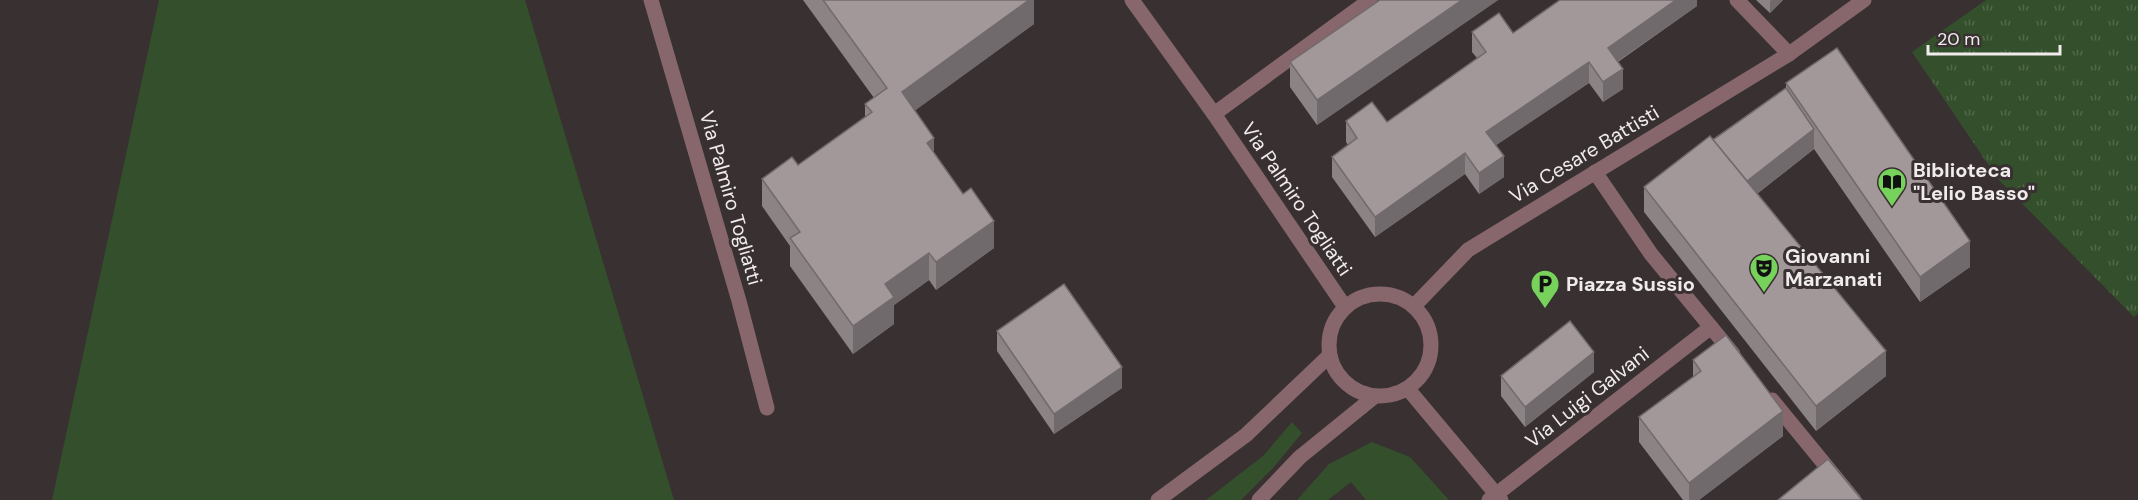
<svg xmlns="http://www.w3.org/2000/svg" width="2138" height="500" viewBox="0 0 2138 500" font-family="'DM Sans',sans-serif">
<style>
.grass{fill:#344f2b}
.park{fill:url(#park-tufts)}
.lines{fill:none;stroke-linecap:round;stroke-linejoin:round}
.service{stroke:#87676c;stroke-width:15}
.minor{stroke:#87676c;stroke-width:15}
.wall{fill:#8b8384}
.shaded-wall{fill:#716a6c}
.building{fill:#a2989a;stroke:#716a6c;stroke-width:1.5}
.labels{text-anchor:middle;stroke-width:6;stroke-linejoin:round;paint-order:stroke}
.street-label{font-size:20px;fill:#f0ebec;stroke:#383031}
.poi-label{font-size:20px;font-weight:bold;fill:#f0ebec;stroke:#383031;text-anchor:start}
</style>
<defs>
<pattern id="park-tufts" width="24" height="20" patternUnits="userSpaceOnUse" patternTransform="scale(1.5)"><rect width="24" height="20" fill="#344f2b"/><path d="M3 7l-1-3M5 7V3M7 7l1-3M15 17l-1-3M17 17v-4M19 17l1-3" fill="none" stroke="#52684a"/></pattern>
</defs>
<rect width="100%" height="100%" fill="#383031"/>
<g class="grass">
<path d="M159,0H525L674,500H52Z"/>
<path d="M1292,422L1302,433L1273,468L1241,500H1206L1263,456Z"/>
<path d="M1372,442L1410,457L1449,500H1366L1351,482L1328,500H1297L1329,464Z"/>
</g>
<path class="park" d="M1986,0H2138V313L2134,317L1998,179L1912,52Z"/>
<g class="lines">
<g class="service">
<path d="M1595,172L1651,254L1733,354"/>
<path d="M1772,400L1854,500"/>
</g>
<g class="minor">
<path d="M651,0L739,301L767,408"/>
<path d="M1132,0L1214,114L1345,307"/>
<path d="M1737,0L1789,54"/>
<path d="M1214,114L1370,0"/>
<circle cx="1380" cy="345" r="51"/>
<path d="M1414,306L1468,250L1789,54L1864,0"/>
<path d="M1408,389L1501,500"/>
<path d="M1158,500L1246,435L1330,355"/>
<path d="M1259,500L1300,457L1374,397"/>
<path d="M1489,500L1711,327"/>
</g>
</g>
<g class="wall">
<path d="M803,0H1034V24L914,111L934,153L994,248L936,290L929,280L894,305V324L853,354L790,266V246L762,206V179L798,165L865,117V104L874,98Z"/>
<path d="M1380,0H1498L1317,125L1290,87V62Z"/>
<path d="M1697,0V6L1618,62L1623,89L1603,102L1589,83L1496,145L1504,177L1479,194L1465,174L1375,237L1332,177V157L1348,145L1346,142V121L1387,122L1477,58L1472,52V32L1513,33Z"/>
<path d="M1756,0H1783L1770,13Z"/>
<path d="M1786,83L1970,267L1920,302L1814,149L1757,194L1886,376L1816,431L1644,212V187L1786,88Z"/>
<path d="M997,331L1122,388L1054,434L997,351Z"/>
<path d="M1693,360L1783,436L1699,500H1683L1639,442V417L1693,377Z"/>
<path d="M1594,372L1525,427L1501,396V376Z"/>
</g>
<g class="shaded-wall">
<path d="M1029,0H1034V24L902,120V92Z"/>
<path d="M1462,0H1498L1317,125V100Z"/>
<path d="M1676,0H1697V6L1608,68V48Z"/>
<path d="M1772,0H1783L1770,13V1Z"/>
<path d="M1589,62V83L1486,152V132Z"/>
<path d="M1623,69V89L1603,102V82Z"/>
<path d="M1814,129V149L1745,203V183Z"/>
<path d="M934,138V166L927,143Z"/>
<path d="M1465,153V174L1375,237V217Z"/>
<path d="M1504,156V177L1479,194V173Z"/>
<path d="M994,221V248L936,290V262Z"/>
<path d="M1970,241V267L1920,302V277Z"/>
<path d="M929,253V280L894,305V324L853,354V326L885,284Z"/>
<path d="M1886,351V376L1816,431V406Z"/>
<path d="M1594,352V372L1525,427V407Z"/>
<path d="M1122,367V388L1054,434V414Z"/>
<path d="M1783,411V436L1699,500H1689V483Z"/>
</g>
<g class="building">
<path d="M823,0H1029L902,92L934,138L927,143L963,194L971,188L994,221L936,262L929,253L885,284L894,297L853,326L790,238L800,232L762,179L792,157L798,165L872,112L865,104L887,88Z"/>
<path d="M1380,0H1462L1317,100L1290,62Z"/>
<path d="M1560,0H1676L1608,48L1623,69L1603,82L1589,62L1486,132L1504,156L1479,173L1465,153L1375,217L1332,157L1357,138L1346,121L1372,102L1387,122L1486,52L1472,32L1499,13L1513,33Z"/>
<path d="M1837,48L1970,241L1920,277L1786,83Z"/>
<path d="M1786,88L1814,129L1747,181L1713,140Z"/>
<path d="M1710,136L1886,351L1816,406L1644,187Z"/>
<path d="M1064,284L1122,367L1054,414L997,331Z"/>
<path d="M1570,321L1594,352L1525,407L1501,376Z"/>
<path d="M1726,335L1783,411L1689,483L1639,417L1701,371L1693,360Z"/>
<path d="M1828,459L1862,500H1778Z"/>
</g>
<defs>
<g id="library-pin" transform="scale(1.5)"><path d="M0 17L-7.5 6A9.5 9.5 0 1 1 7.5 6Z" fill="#76d25a" stroke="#383031"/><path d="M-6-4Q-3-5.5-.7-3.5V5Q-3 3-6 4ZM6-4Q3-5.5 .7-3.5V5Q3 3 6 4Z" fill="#111"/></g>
<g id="theatre-pin" transform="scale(1.5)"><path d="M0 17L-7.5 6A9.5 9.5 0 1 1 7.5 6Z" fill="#76d25a" stroke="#383031"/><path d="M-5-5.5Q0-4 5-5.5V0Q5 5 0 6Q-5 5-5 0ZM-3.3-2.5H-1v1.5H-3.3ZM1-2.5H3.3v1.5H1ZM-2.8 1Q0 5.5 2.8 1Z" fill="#111"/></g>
<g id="parking-pin" transform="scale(1.5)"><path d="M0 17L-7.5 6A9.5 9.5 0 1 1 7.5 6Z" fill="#76d25a" stroke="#383031"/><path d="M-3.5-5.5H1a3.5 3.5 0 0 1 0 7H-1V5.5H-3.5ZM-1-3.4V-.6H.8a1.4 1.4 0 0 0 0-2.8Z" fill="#111"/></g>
</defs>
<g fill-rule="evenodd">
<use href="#library-pin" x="1892" y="182"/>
<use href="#theatre-pin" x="1764" y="268"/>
<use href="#parking-pin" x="1545" y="284"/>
</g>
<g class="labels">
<g class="street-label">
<text transform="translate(1584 154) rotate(-31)" y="7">Via Cesare Battisti</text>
<text transform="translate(731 198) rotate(74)" y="7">Via Palmiro Togliatti</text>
<text transform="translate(1297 199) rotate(56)" y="7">Via Palmiro Togliatti</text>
<text transform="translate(1587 397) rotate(-38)" y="7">Via Luigi Galvani</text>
</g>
<g class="poi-label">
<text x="1913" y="177">Biblioteca<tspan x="1913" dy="23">"Lelio Basso"</tspan></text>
<text x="1785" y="263">Giovanni<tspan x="1785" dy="23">Marzanati</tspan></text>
<text x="1566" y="291">Piazza Sussio</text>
</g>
</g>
<path d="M1928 45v9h132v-9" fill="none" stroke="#f0ebec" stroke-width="3"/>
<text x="1937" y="45" font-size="18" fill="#f0ebec" stroke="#383031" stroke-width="4.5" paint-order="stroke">20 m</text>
</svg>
